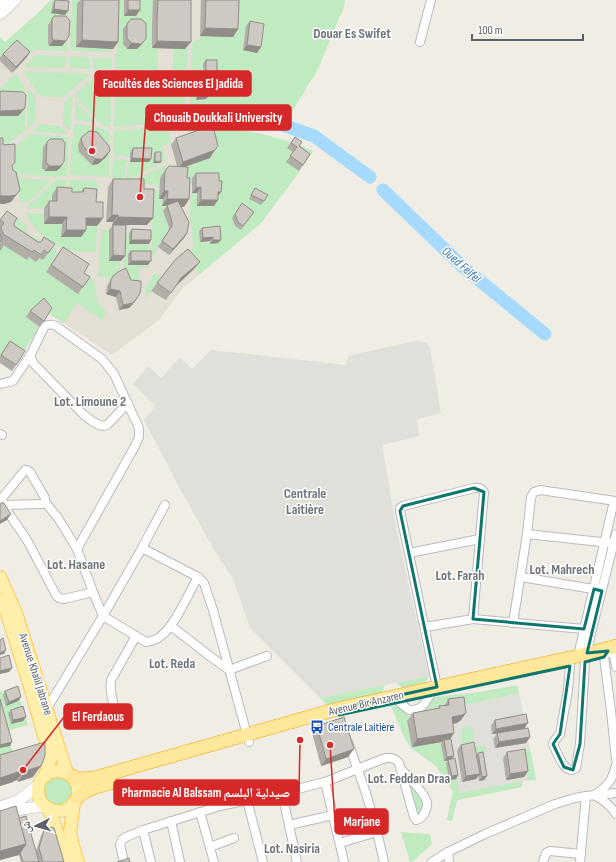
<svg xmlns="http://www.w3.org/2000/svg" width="616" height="862" viewBox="0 0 616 862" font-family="'Sofia Sans Condensed','Noto Naskh Arabic',sans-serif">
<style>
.industrial{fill:#e1dfd9}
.education{fill:#e3dfd5}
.green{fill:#c0eabf}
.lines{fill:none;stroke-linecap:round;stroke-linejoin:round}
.river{stroke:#a6daff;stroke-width:13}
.minor-casing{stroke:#b7bbc0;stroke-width:10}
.secondary-casing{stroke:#b8bcc2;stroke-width:12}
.primary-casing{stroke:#ffc94f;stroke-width:14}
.trunk-casing{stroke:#f5a200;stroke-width:14}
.minor{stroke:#fff;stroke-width:8}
.secondary{stroke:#fff;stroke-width:11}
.primary{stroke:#ffefab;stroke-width:12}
.trunk{stroke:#ffe79c;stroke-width:13}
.wall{fill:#b1aea8}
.shaded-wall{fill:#908d88}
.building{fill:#cecac3;stroke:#908d88}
.marked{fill:none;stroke:#0f766e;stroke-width:3;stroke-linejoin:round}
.labels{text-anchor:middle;stroke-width:3;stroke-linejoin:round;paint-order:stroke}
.street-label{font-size:12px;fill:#5c6167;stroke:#fff}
.transit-label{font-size:12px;fill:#164399;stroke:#fff;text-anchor:start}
.water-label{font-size:13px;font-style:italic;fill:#3575b3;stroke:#fff}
.quarter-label{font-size:14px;font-weight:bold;fill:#6d7379;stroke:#fff}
.leader{fill:none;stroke:#d62828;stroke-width:1.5}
.callout-dot{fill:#d62828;stroke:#fff;stroke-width:1.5}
.callout{fill:#d62828;stroke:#d62828;stroke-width:1.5}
.callout-label{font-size:13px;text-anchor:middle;font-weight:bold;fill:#fff}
</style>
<rect width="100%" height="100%" fill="#f0ede5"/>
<g class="industrial">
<path d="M416,341L425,342L430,347L441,413L417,419L419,436L382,445L397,532L429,676L320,698L250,628L233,579L213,548L178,485L144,420L156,406L133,384L148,366L161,378L180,357L192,369L211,350L346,365L348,357L351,355Z"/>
<path d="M519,693L536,780H533L523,781L522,787L457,800L452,821L447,820L453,791L435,765L411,748L404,736L395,716L406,714L410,717L421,714L426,708L476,703Z"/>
</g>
<path class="education" d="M51,0H247L206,123L266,135L313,151L261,223L183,288L158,321L112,355L48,313L12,371L0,363V47L37,14Z"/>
<g class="green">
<path d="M51,0H69L67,50L65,51L34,50L26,58L0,59V37L5,42L37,14Z"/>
<path d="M72,0H115L112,51L109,52L72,51L70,47Z"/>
<path d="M118,0H153L152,26V48H158V69L157,70L116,69L115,68V57L117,53Z"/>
<path d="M234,0H345L344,7L318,69L289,117L286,119L281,120L251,111L211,106L206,123L266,135L294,143L313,151L295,178L261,223L200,274L183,256L191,250L193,246C193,235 190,223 190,212C189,203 193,194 192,187C191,180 184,174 180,168L188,140L192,43L195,40H200V36Z"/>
<path d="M188,40L187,70L186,71H173V49Z"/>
<path d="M35,55L64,56L66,58L65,67L62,68L24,67Z"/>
<path d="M70,56L89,57V69L70,68Z"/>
<rect x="93" y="58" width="19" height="11"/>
<path d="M24,71L90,74L62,98L40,96L24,73Z"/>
<path d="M99,73H110L112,76L110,128L101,124L76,97L77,93Z"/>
<path d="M116,74H182L186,75L185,121L114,127Z"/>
<path d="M16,75L19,77L25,90V130L5,147L0,148V89L13,76Z"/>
<path d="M28,88L36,98L35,122L28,128Z"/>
<path d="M72,95L73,96L70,132L63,124L64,103Z"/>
<path d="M75,101L77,103L96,123L75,119Z"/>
<path d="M40,124L59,126L68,134L32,131Z"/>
<path d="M75,124L98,127L109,132V176L108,177L71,175L70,174L72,142Z"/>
<path d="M162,127C168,130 172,136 170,143L162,146L166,159L165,161L128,180H126L127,165L130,164V157L113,155L114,131Z"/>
<path d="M29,134H33L68,137L69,139L67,176L55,177L16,174L14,172V148Z"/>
<path d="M113,159L128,160V162L125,164L124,180L112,178Z"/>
<path d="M167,165L170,174L161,176L160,179V187L152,185L132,181Z"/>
<path d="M14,178L51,180L28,202H21Z"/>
<path d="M56,180L67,181V195L51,208L27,209L28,206Z"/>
<path d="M70,180L96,181L98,185V210L69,199Z"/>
<path d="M152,189L160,191L159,199H163L162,206L174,207L168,232L151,259L152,232L151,227Z"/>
<path d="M11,213L27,226L25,231L37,239H40V242L35,249L6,222Z"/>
<path d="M24,213L44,214V224L97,226L96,250L95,252H93L67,251L62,249L44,238L37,231Z"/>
<path d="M103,230H109V260L120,261V275L111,280L104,277L98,276L101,232Z"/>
<path d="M126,233H149L148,268H140L137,286L123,276L124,234Z"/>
<path d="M0,243L28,257L46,243L94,280L98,303L109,315L106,314L102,320L77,303L64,323L48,313L21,356H0Z"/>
<path d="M154,274H157L161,277L145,299V289Z"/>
<path d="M429,676C423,688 415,686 403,688L396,683Z"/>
<path d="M385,685L383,691L381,693L327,705L320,698Z"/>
<path d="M517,685L519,693L476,703L443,707L459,793L522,781V787L457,800L452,821L447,820L453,791L435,765L411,748L404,736L391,706H396L398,707L410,717L421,714L435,697L480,692Z"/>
<path d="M16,687L28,725L7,731L13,753L0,757V692Z"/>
<path d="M472,726L475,747L485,746L486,752L471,755L467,748L466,743L462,744V728Z"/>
<path d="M530,749L536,780H528L522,750Z"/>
<path d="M57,774C69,775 77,783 74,795C73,800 69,805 64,806C40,812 32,782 57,774Z"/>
<path d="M406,779C412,786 426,800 423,810C422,813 419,815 416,817Z"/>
<path d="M401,832L430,834L432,844L412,862H410Z"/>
</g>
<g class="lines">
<g class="river">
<path d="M208,116L251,118L283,125L314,136L370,177"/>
<path d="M383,190L463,267L545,334"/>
</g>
<g class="minor-casing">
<g id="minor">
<path d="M420,42L431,0"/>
<path d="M0,384L13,381L31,354"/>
<path d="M0,434L2,435"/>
<path d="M3,505L42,504L45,502"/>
<path d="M527,534L610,543"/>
<path d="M142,548L198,577L204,583L213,610L249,742"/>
<path d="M77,549L135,446L139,437V428L114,374L102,359L56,326C51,324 48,324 44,327L31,354V359L34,364L83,414L92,421L99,425L103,426L107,425L128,403"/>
<path d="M409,553L480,539"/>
<path d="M521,577L599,590"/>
<path d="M93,592L64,599L59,598L56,595L27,540L3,505L2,501L3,497L25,470H27L30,472L45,498V502L58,518L77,549L93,592L103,616L146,642C152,641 157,640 161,636C176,624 188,594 198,577"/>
<path d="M513,623L527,534L531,497L534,492L540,490L616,501"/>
<path d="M171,626L211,657L229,670L267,656"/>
<path d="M425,627L473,619L584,629"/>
<path d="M611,647L608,651L604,657L611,711L616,759"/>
<path d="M603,649L614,655L616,667"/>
<path d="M587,653L591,633L616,534"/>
<path d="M578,656L614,501"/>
<path d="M570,666L568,690L560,734C558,737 554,740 553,744C557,752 565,777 576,768L580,744L585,662"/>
<path d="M437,687L400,511V508L403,506L474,488C479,487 481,488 484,492L473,619"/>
<path d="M399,702L409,710C422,710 423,706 430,695"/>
<path d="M46,710L103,616L142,548L165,505"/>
<path d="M117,718C114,705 109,693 111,680L136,636"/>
<path d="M348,742L366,793L377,832L384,862"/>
<path d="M325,782L344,862"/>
<path d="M282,793L297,862"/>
<path d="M596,794C609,785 612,780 616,765"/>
<path d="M594,795C604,800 610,805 616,814"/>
<path d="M247,800L263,862"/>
<path d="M200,812L214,862"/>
<path d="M171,821L180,862"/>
<path d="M289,825L333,815"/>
<path d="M143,830L151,862"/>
<path d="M340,843L377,832"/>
<path d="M210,847L234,838"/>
<path d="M448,852L449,862"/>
<path d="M124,862L120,845L122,840L126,837L143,830L220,806L247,800L282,793L325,782L380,760L386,758H392L396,760L399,763L414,817L416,820C421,819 423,817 425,812C426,809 428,806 427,803C426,794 407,775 400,768"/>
<path d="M432,862L448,852L485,834L555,804L575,798L586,796L616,793"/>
<path d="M543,862L546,853L550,851L581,854"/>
<path d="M580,862L586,796"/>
</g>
</g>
<g class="secondary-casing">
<g id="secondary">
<path d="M0,2L2,0"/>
<path d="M0,14L15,0"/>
<path d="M0,807L19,800L39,785"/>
<path d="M0,816L22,809L45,806"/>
</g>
</g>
<g class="primary-casing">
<g id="primary">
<path d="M0,577L16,613L67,773"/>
<path d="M0,600L7,614L28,680L48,749L50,760L45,776"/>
<circle cx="58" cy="791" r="20"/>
<path d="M74,803L70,831L73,846L78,862"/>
<path d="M48,808L57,831L66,862"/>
</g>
</g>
<g class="trunk-casing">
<g id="trunk">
<path d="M73,776L78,779L94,778L337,709L437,687L578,656L616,646"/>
<path d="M77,798C86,789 99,786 111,783"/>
</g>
</g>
<use href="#minor" class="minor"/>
<use href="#secondary" class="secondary"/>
<use href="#primary" class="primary"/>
<use href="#trunk" class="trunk"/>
</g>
<g class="wall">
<path d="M55,0L65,15L51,13L53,3Z"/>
<path d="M80,0H119L118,42L113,49L76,47L77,4Z"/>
<path d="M124,0H140L136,16H124Z"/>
<path d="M153,0H191L185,49L152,48V26Z"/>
<path d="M201,0H239L238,29L233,37L200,36Z"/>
<path d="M52,19L66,41L62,46H49L48,43V25Z"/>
<path d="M250,21L257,53L243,50L246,26Z"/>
<path d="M127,24L142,44L137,49H127L123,44V29Z"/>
<path d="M30,52L26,58L12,73L0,61V58L3,54Z"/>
<path d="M206,60L217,71L214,75H204L203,64Z"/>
<path d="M199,80L209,95L206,99L196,100V84Z"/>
<path d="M295,137L299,146L310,154L299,171L286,162L293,152L287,148Z"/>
<path d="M81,138L106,157L98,164L92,165L79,152L78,144Z"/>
<path d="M176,138L210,158L185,167L189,199L184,207H181L187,233L184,238L169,255L158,247L168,232L169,227L163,211L167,206H162L163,199H159L160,179L161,176L167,168L177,166L171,145Z"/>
<path d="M47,142L64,162L60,168L56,171H45L42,168L43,147Z"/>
<path d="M133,148L151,159L149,162H130V152Z"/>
<path d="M155,152L161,162L159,163H153L154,154Z"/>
<path d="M196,173L214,206H197V193H192V178Z"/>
<path d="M113,179L144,189L153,218L147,225H118L125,256L121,261H109V230L113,225H112L113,222H106L108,187Z"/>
<path d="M57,187L72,192H81L84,188L96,202L103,218L97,226H86V230L81,237H61L62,224H44V208L49,201H52V195Z"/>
<path d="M255,188L264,201L261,205L249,199Z"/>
<path d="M242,203L254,212L241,230L235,226L232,218Z"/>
<path d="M0,220L14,223V226L38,242L55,244L43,260L39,258L36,262L29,257L27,260L0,243Z"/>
<path d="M220,226L218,243L210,244V241L200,242L199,231L202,228Z"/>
<path d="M132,229L149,244H129V233Z"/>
<path d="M63,247L84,273L90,277L78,294L46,272Z"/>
<path d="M131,251L148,265H128V254Z"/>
<path d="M194,269L176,285L166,300L151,291L167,270Z"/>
<path d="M113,276L137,298L133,304L129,308L119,310L116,297L106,294L107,286Z"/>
<path d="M30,311L44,321L40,327L26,317Z"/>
<path d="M10,341L16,365L12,371L0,363V356Z"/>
<path d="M5,691L21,697L18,701L6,706L3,695Z"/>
<path d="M448,699L461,720L457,723L453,724L450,739L452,759L458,775L456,779L449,780L446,763L448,760L444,761L441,744L442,742L412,747L407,721L413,713L438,708L439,706H444Z"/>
<path d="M11,710L26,717L23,721L11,724L8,713Z"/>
<path d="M495,720L524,729L530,737L526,743L495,748L493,739L497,734H492L491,726Z"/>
<path d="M317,726L348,757L321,766L312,733Z"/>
<path d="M45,742L33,777L18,782L17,780L14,781L13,782L0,786V755Z"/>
<path d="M461,745L476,756L478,753L487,776L484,780L479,781L478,775L476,779L462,782L457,750Z"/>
<path d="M507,752L528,771L524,777L506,780L503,758Z"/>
<path d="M0,811L19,818L36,851L41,836L44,830L64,862H21L19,855L0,860Z"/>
</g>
<g class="shaded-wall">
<path d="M54,9L68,11L65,15L51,13Z"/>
<path d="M128,10H140L136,16H124Z"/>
<path d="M205,28L238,29L233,37L200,36Z"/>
<path d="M146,39L142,44L137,49H127L131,43Z"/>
<path d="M53,40L66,41L62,46H49Z"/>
<path d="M82,40L118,42L113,49L76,47Z"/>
<path d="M157,41L191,42L185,49L152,48Z"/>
<path d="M247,45L261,47L257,53L243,50Z"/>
<path d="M30,52L26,58L12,73L16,67Z"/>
<path d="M206,71H217L214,75H204Z"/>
<path d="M209,95L206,99L196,100L198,96Z"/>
<path d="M25,108L21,113L18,116H0V111Z"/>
<path d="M215,150L210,158L178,169L183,162Z"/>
<path d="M110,151L106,157L98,164L92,165L95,159Z"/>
<path d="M132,158L151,159L149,162H130Z"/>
<path d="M155,161L161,162L159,163H153Z"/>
<path d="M64,162L60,168L56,171H45L49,166Z"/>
<path d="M201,187L197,193H192L196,188Z"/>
<path d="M20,190L11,202L5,204H0V196Z"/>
<path d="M164,191H168L163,199H159Z"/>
<path d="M218,192H221L217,197Z"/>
<path d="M167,199H189L184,207L168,206L167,205V206H162Z"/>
<path d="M201,200H218L214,206H197Z"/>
<path d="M112,215H118L113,222H106Z"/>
<path d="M49,217H67L62,224H44Z"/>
<path d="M118,217L153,218L147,225H112Z"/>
<path d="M86,218H103L97,226L81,225Z"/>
<path d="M66,230H86L81,237H61Z"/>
<path d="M187,233L184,238L169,255L173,249Z"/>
<path d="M213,237L210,241L200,242L203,238Z"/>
<path d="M131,240H151L149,244H129Z"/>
<path d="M213,240H221L218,243L210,244Z"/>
<path d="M113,255L125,256L121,261H109Z"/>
<path d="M131,261H151L148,265H128Z"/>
<path d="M200,262L194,269L176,286L181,278Z"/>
<path d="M110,289L120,291L116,297L106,294Z"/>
<path d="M137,298L133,304L129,308L119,310L123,305Z"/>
<path d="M11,514L7,520L0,524V521Z"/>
<path d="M6,650L4,654L0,655V653Z"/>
<path d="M12,668L9,672L0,674V671Z"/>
<path d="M21,697L18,701L6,706L9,702Z"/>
<path d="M466,713L461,720L457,723L447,725L452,717Z"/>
<path d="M26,717L23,721L11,724L13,720Z"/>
<path d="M528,723L524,729L492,734L496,729Z"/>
<path d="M454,733L449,741L444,740L442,742L412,747L417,739Z"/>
<path d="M530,737L526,743L495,748L499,742Z"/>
<path d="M12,742L10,746L0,748V745Z"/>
<path d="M354,749L348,757L321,766L326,759Z"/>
<path d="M454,756L451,760L444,761L447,757Z"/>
<path d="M41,766L33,777L18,782L25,771Z"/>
<path d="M25,769L17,780L14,781L13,782L0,786V778Z"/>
<path d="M528,771L524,777L506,780L510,774Z"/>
<path d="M480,774L476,779L462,782L466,776Z"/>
<path d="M458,775L456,779L449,780L452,776Z"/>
<path d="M487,776L484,780L479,781L482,777Z"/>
<path d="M26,844L19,855L0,860V851Z"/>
</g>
<g class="building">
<path d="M55,0L69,1L68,11L54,9Z"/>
<path d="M83,0H119L118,42L82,40Z"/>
<rect x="128" y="0" width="12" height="10"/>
<path d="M158,0H191V42L157,41V18Z"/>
<path d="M206,0H239L238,29L205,28Z"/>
<path d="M54,16H66L70,21L69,36L66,41L53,40L52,37V19Z"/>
<path d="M131,19H141L146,23V39L141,44L131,43L127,38V24Z"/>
<path d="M250,21L264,24L261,47L247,45Z"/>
<path d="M17,40L30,52L16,67L3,54Z"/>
<rect x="206" y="60" width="11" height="11"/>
<path d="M199,80H209V95L198,96Z"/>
<path d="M1,91L23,92L26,95L25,108L22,110L0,111V92Z"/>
<path d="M208,127L214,130L218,146L215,150L183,162L176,138Z"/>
<path d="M89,131L97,132L109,146L110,151L102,159H95L83,146L81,138Z"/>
<path d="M295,137L302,142L299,146L310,154L303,165L290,156L297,147L291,143Z"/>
<path d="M0,138H3V145L15,144V162L12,166L13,170L16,172L20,190L16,195L10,196H0Z"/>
<path d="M50,139H62L65,143L64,162L60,166H49L46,162L47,142Z"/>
<path d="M133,148H152L151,159L132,158Z"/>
<path d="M155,152H161V162L155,161Z"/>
<path d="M169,166L188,167L187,178H190L189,199H167L168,191H164L165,172L167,168Z"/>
<path d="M196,173H219V181H222L221,192H218V200H201V187L196,188Z"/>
<path d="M113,179H144V189H154L153,218L118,217V215H112Z"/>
<path d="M57,187L72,188V192H83L84,188L97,189L96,202H103V218H86V230H66L67,217H49V201H57Z"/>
<path d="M255,188L268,195L264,201L251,195Z"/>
<path d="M178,201L189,222L187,233L173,249L162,241L172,226V222L167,205Z"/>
<path d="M242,203L254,212L243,226L238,222L235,214Z"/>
<path d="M7,211L17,218L14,223V226L38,242H41L44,237L55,244L48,253L44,250L41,255L34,250L32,252L3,234L1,227L4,223L0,220Z"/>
<path d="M113,225H126L125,256L113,255Z"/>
<path d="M220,226L221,240H213V237L203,238L202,228Z"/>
<path d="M132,229L151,230V240H131Z"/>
<path d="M0,234L2,239L0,242Z"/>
<path d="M0,244L3,246L0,250Z"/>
<path d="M63,247L89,264L84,273L90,277L83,287L51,265Z"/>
<path d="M188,249L200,262L181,278L171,293L157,283L167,270L176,259Z"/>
<rect x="131" y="251" width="20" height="10"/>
<path d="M126,268L131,280L141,281V287L140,293L137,298L133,303L123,305L120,291L110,289L111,280L113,276L118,272Z"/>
<path d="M44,298L52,308L44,321L30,311Z"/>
<path d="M10,341L25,351L16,365L1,355Z"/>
<path d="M3,502L11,514L0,521V504Z"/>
<path d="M3,638L6,650L0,653V640Z"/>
<path d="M9,655L12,668L0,671V658Z"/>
<path d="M18,686L21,697L9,702L5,691Z"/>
<path d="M464,697L466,713L462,715L452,717L454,733L417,739L413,713L440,708L439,706L449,705L448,699Z"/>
<path d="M0,699L12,742L0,745Z"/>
<path d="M23,706L26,717L13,720L11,710Z"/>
<path d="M526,714L528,723L496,729L495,720Z"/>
<path d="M344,717L354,749L326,759L317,726Z"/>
<path d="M528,728L530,737L499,742L497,733Z"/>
<path d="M451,739L454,756L447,757L444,740Z"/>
<path d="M45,742V756L41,766L25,771V769L20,770L21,771L0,778V755Z"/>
<path d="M474,742L480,774L466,776L461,745Z"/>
<path d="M525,749L528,771L510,774L507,752Z"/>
<path d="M483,752L487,776L482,777L478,753Z"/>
<path d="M455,758L458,775L452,776L448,760Z"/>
<path d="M16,806L26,844L0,851V811Z"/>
<path d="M26,816L39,862H23L20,853L26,844L19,818Z"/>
<path d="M52,827L54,828L64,862H43L39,848L44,830L49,828Z"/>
<path d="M129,858L130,862H117Z"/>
</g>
<path class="marked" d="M474,488L484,492L473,619L584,629L594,589L602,591L587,653L608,651L604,657L585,662L580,744L573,770L564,767L553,744L560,734L570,666L339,715L337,709L437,687L400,511L403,506Z"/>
<defs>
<g id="bus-bare" transform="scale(1.08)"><path d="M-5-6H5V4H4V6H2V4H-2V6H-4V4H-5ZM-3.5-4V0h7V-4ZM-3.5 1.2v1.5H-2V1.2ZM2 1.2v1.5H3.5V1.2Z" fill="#1a4fb4" stroke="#fff" stroke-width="2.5" paint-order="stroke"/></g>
</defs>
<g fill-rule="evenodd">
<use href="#bus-bare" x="317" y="727"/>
</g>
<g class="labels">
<g class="street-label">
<text transform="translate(36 674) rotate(72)" y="4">Avenue Khalil Jabrane</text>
<text transform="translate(366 703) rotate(-13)" y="4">Avenue Bir Anzaren</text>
</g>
<g class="transit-label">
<text x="328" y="731">Centrale Laitière</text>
</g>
<g class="water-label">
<text transform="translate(462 264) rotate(42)" y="5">Oued Felfel</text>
</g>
<g class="quarter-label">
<text x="352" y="38">Douar Es Swifet</text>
<text x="90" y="406">Lot. Limoune 2</text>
<text x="305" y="498">Centrale<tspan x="305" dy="16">Laitière</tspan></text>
<text x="76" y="569">Lot. Hasane</text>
<text x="562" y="574">Lot. Mahrech</text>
<text x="460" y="580">Lot. Farah</text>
<text x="172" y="668">Lot. Reda</text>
<text x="409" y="783">Lot. Feddan Draa</text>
<text x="292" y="853">Lot. Nasiria</text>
</g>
</g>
<path class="leader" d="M92 151L95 83M140 197L146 117M23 770L64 717M300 740L299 792M330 745L335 822"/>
<g class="callout-dot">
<circle cx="92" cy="151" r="4"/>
<circle cx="140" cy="197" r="4"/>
<circle cx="23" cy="770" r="4"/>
<circle cx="300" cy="740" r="4"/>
<circle cx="330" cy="745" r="4"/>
</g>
<g class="callout">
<rect x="95" y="71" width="156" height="25" rx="4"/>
<rect x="146" y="105" width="145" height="25" rx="4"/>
<rect x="64" y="704" width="68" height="25" rx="4"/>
<rect x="114" y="780" width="185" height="25" rx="4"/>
<rect x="335" y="809" width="53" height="25" rx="4"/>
</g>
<g class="callout-label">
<text x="173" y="88">Facultés des Sciences El Jadida</text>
<text x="218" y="122">Chouaib Doukkali University</text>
<text x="98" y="721">El Ferdaous</text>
<text x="206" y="797">Pharmacie Al Balssam صيدلية البلسم</text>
<text x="362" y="826">Marjane</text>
</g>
<g transform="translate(36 826) rotate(264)" stroke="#ffffff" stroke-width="3" paint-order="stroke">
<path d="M0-3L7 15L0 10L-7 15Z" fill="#5c6167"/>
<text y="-6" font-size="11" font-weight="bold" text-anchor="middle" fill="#5c6167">ش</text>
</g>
<path d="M472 34v6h111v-6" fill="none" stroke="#5c6167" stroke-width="2"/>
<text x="478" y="34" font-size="12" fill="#5c6167" stroke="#ffffff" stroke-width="3" paint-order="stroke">100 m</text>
</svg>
